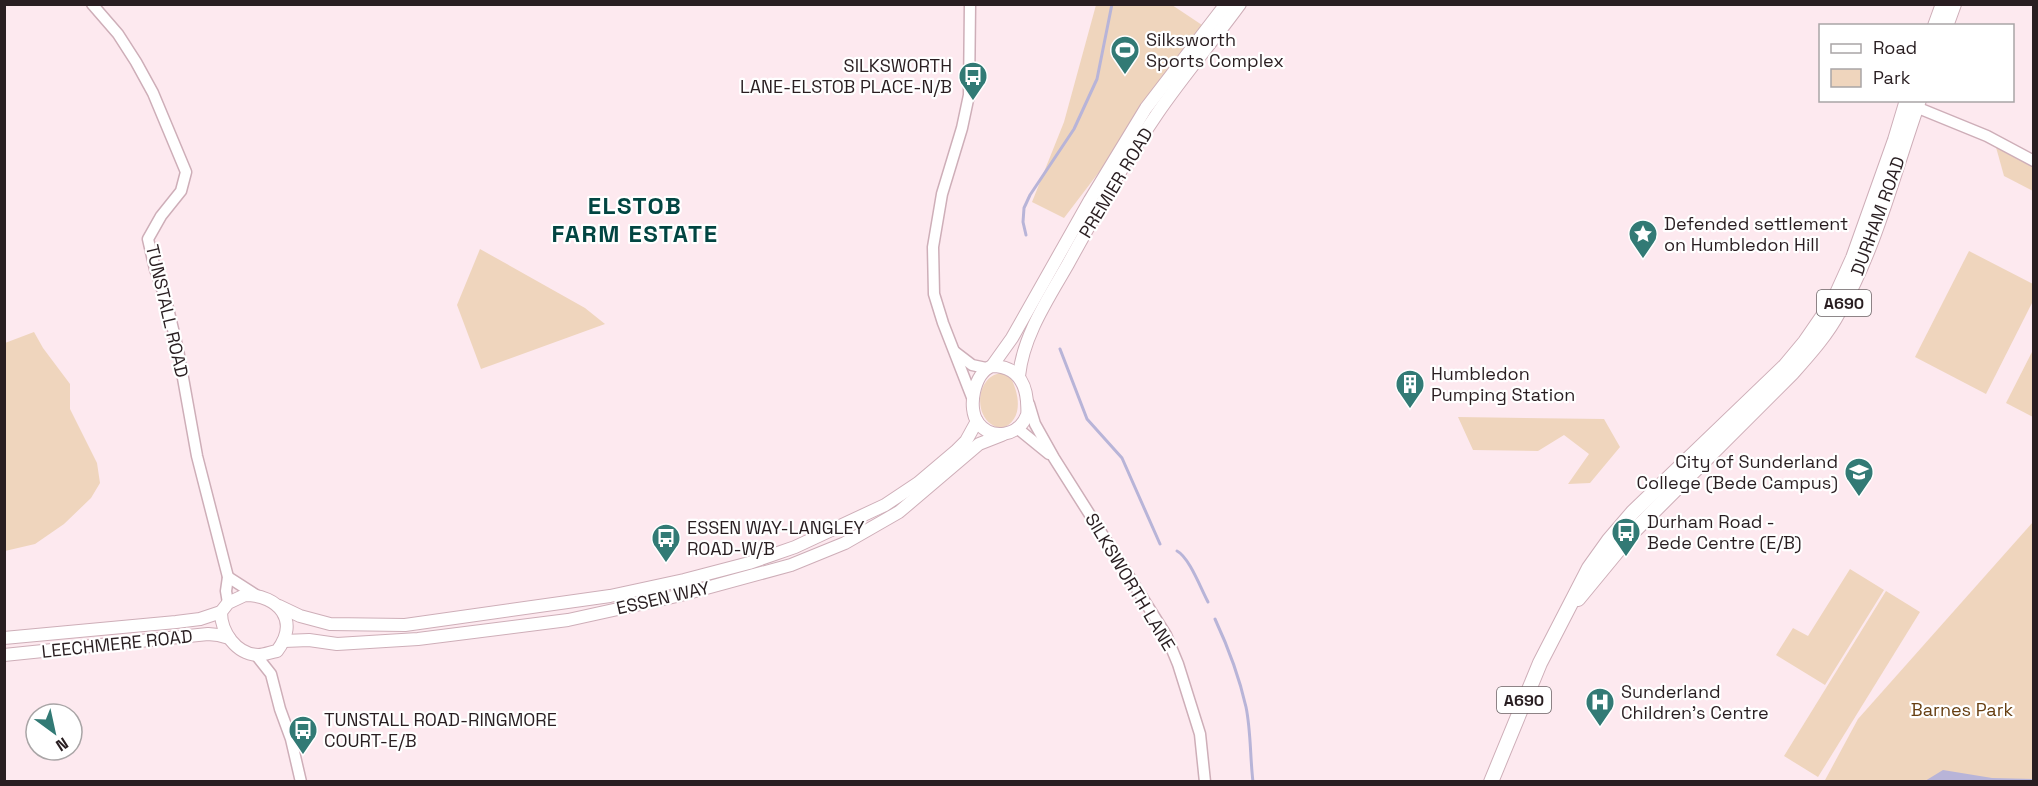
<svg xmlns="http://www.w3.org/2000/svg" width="2038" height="786" viewBox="0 0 2038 786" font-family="'Space Grotesk',sans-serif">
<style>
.green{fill:#efd5bd}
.water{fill:#b8b4d8}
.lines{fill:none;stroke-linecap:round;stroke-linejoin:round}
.stream{stroke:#b8b4d8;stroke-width:3}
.tertiary-casing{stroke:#ceaeb8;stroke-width:13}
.secondary-casing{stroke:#ceaeb8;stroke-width:14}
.trunk-casing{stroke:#ceaeb8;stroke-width:16}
.tertiary{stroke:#fff;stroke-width:10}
.secondary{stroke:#fff;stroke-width:12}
.trunk{stroke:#fff;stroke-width:14}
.labels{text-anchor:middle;stroke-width:4.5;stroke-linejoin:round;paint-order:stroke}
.shield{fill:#fff;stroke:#696264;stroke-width:1.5}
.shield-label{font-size:16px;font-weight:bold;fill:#291e21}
.poi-label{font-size:18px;fill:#291e21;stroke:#fff;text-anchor:start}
.street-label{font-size:18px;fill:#291e21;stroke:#fff}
.park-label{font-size:18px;fill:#673f12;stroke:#fff}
.district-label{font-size:24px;font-weight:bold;letter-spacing:1.5px;fill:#024542;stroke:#fff}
</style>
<rect width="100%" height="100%" fill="#fde9ef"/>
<g class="green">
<path d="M1096,5H1172L1208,29L1064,218L1032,202L1064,122Z"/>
<path d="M1994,140L2033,161V191L2004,176Z"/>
<path d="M480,249L585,308L605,324L481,369L457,305Z"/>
<path d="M1969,251L2033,284V301L1986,394L1915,357Z"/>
<path d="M34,332L43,348L70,384V409L97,463L100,483L91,498L64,524L35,544L5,551V343Z"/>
<path d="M2033,350V417L2006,403Z"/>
<path d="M1001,373L1010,376C1020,395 1024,421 1000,429C997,427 993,426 991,424C973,411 978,376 1001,373Z"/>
<path d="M1458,417L1604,419L1620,447L1590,483L1568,484L1589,454L1564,435L1538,451L1473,450Z"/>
<path d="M2033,522V781L1824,782L1858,719Z"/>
<path d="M1850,569L1884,590L1825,685L1776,655L1793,628L1808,636Z"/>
<path d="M1886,591L1920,612L1818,777L1784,756Z"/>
</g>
<path class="water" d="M1943,770L1992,778L2033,779V781H1925Z"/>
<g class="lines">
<g class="stream">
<path d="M1026,235L1023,222L1024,208L1030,195L1074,129L1097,79L1112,4"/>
<path d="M1060,349L1087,419L1122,458L1160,544"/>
<path d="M1177,551C1189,557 1201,589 1208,602"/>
<path d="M1215,619C1228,647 1239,676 1246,707C1251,731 1250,757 1253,782"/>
</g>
<g class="tertiary-casing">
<g id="tertiary">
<path d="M92,4L118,34L136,62L153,93L186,172L181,191L161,216L148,239L155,269L166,300L178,350L197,456L228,577L226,591L228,603"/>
<path d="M970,4L969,95L962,128L942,194L933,247L934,294L943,323L973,400"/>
<path d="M1911,105L1987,136L2034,161"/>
<path d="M955,352L972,365L986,368"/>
<path d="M1029,404L1035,424L1054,458L1166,635L1178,664L1200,734L1205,782"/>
<path d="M1017,428L1049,454"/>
<path d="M228,577L256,595"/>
<path d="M256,655L271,674L280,709L291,739L301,782"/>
</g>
</g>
<g class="secondary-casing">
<g id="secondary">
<path d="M992,366L1012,338L1090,200L1146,108L1226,4"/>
<path d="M992,366C1014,366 1025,379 1027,401C1027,405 1028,411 1027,415C1019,436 992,441 978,423C967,408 974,373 992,366Z"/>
<path d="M1019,376C1023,336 1048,299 1068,264C1096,213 1124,162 1157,114C1183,76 1213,41 1240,4"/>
<path d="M245,595C279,595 300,621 277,651C271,652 264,655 258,655C236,654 221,632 221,612L228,603Z"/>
<path d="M279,606L300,616L330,624L405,625L610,596L684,580L749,563L795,547L885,505L918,483L957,450L966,441L977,421"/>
<path d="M4,638L176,622L200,619L221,612"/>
<path d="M284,641L309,640L337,644L418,639L568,620L677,596L791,565L845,543L899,512L979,444L1002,435"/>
<path d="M4,655L208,634L218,635L229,638"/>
</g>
</g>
<g class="trunk-casing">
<g id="trunk">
<path d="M1935,26L1943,4"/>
<path d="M1946,26L1954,4"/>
<path d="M1578,599L1634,531L1792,373C1809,354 1827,334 1839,311C1876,246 1894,170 1919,100"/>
<path d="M1491,782L1540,663L1589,568L1609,540L1633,512L1785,366L1805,342L1834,300L1853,258L1895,140L1907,100"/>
</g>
</g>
<use href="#tertiary" class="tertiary"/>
<use href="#secondary" class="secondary"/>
<use href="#trunk" class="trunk"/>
</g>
<defs>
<g id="stadium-pin" transform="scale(1.5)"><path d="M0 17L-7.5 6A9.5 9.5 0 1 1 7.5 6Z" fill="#327a75" stroke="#fff"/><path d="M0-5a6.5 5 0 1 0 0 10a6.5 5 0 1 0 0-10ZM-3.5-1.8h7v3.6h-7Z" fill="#fff"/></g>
<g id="bus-pin" transform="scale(1.5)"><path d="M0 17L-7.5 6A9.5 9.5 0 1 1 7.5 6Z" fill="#327a75" stroke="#fff"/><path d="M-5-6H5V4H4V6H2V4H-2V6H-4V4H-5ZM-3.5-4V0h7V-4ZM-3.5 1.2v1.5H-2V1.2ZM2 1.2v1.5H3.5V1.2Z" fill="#fff"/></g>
<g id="sight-pin" transform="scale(1.5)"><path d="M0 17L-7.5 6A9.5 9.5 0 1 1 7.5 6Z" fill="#327a75" stroke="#fff"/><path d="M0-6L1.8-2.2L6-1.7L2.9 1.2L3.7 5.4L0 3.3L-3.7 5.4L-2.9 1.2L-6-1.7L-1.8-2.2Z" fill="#fff"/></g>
<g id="building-pin" transform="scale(1.5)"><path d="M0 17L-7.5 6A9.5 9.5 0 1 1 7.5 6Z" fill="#327a75" stroke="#fff"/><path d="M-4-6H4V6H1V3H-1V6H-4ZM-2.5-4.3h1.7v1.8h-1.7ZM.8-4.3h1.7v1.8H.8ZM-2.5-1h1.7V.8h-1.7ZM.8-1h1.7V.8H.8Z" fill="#fff"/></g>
<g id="university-pin" transform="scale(1.5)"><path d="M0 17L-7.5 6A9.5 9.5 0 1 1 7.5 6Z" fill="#327a75" stroke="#fff"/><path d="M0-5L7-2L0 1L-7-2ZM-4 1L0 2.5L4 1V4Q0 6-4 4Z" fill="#fff"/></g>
<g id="hospital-pin" transform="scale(1.5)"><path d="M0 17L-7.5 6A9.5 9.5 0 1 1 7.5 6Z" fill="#327a75" stroke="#fff"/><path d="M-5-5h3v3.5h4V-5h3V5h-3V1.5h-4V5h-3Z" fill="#fff"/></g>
</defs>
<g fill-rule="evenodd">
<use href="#stadium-pin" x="1125" y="50"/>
<use href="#bus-pin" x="973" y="76"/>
<use href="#sight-pin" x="1643" y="234"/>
<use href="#building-pin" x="1410" y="384"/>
<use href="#university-pin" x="1859" y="472"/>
<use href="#bus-pin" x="1626" y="532"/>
<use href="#bus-pin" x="666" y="538"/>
<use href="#hospital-pin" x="1600" y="702"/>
<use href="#bus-pin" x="303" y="730"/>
</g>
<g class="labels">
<g class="shield">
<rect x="1817" y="290" width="54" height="26" rx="4.5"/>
<rect x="1497" y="687" width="54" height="26" rx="4.5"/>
</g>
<g class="shield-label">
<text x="1844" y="309">A690</text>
<text x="1524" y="706">A690</text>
</g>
<g class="poi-label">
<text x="1146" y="46">Silksworth<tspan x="1146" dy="21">Sports Complex</tspan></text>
<text x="952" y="72" text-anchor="end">SILKSWORTH<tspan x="952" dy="21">LANE-ELSTOB PLACE-N/B</tspan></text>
<text x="1664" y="230">Defended settlement<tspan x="1664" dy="21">on Humbledon Hill</tspan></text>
<text x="1431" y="380">Humbledon<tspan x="1431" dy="21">Pumping Station</tspan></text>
<text x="1838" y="468" text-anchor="end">City of Sunderland<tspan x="1838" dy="21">College (Bede Campus)</tspan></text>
<text x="1647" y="528">Durham Road -<tspan x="1647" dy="21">Bede Centre (E/B)</tspan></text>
<text x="687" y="534">ESSEN WAY-LANGLEY<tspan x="687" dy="21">ROAD-W/B</tspan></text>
<text x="1621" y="698">Sunderland<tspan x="1621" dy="21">Children's Centre</tspan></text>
<text x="324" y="726">TUNSTALL ROAD-RINGMORE<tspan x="324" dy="21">COURT-E/B</tspan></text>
</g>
<g class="street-label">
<text transform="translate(1116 183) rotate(-59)" y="6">PREMIER ROAD</text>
<text transform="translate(1878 216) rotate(-70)" y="6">DURHAM ROAD</text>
<text transform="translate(167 311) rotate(77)" y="6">TUNSTALL ROAD</text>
<text transform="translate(1130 582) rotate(59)" y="6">SILKSWORTH LANE</text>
<text transform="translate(663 598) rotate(-13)" y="6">ESSEN WAY</text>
<text transform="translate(117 644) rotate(-6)" y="6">LEECHMERE ROAD</text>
</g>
<g class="park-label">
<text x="1962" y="716">Barnes Park</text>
</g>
<g class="district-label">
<text x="635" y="214">ELSTOB<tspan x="635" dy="28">FARM ESTATE</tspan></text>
</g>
</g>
<rect width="2038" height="786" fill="none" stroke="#291e21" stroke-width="12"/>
<rect x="1819" y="24" width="195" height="78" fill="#ffffff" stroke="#a9a5a6" stroke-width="1.5"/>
<rect x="1831" y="44" width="30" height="9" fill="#ffffff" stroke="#a9a5a6" stroke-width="1.5"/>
<text x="1873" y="54" font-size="18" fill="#291e21">Road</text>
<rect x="1831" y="69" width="30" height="18" fill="#efd5bd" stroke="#a9a5a6" stroke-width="1.5"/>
<text x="1873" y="84" font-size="18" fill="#291e21">Park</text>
<g transform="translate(54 732) rotate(147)"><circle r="28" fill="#ffffff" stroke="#a9a5a6" stroke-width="1.5"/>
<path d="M0-4.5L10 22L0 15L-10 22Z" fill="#327a75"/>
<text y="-9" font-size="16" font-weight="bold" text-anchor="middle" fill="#291e21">N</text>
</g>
</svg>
